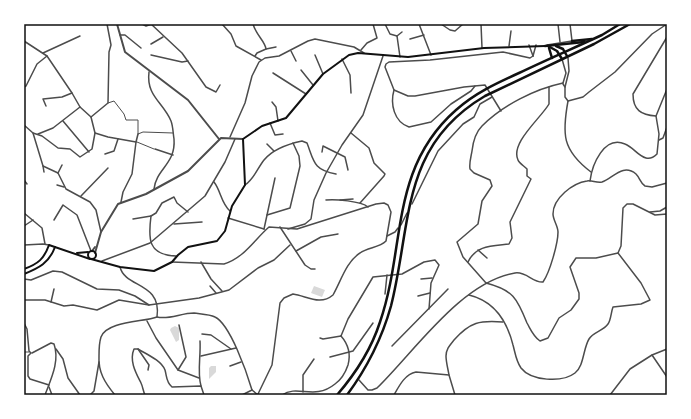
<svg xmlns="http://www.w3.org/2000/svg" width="691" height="419" viewBox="0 0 691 419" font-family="'Archivo Narrow',sans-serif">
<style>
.water{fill:#d9d9d9}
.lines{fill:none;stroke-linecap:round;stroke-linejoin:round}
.pedestrian{stroke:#4c4c4c;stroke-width:1}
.minor{stroke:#4c4c4c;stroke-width:1.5}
.tertiary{stroke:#4c4c4c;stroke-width:2}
.secondary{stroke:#111;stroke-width:2}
.trunk{stroke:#111;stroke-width:2.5}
.neatline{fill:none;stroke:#111;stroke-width:1.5}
</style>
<rect width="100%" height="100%" fill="#fff"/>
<g class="water">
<path d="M314,286L325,290L322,297L311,293Z"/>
<path d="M175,326L179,328V340L176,342L170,330L171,328Z"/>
<path d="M211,366H216V372L209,379V368Z"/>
</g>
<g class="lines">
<g class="pedestrian">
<path d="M108,103L114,101L124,114L126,120H138V134L143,132L173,133"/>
<path d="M137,142L154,149"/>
<path d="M24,352H29"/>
</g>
<g class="minor">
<path d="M142,24L146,26L152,24"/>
<path d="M151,24L182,53L206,87L216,92L220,85"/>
<path d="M222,24L231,34L236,46L261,60"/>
<path d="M253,24C256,35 265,41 266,49L257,53L255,56"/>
<path d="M385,24L390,34L397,36L400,57"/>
<path d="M419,24L431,55"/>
<path d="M441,24L450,30L455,31L463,24"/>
<path d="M481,24L482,48"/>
<path d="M558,24L560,42"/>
<path d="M120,35H125L141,48"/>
<path d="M397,36L402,32"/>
<path d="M410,39L424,35"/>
<path d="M24,41L47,56L72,93L80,107L91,117L95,133L108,137L136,142L132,174L123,192L121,202"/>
<path d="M151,44L163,37"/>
<path d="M529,45L533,56"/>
<path d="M547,45L572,41L570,24"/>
<path d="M509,46L511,31"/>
<path d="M266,49L276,47"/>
<path d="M361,50L367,43L377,38L373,24"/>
<path d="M291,51L296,61"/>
<path d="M43,53L80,36"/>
<path d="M151,55L182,62L188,61"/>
<path d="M315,55L323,74"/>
<path d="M533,56L536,45"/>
<path d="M342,59L350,75L351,93"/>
<path d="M562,59L566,73L563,83"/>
<path d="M301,70L313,85"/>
<path d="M149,72C146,96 163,102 171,121C173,126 173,133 174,139C176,164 156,169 154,189"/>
<path d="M273,73L306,94"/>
<path d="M563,84L565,87V97L568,101C562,134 562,150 591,172"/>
<path d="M24,87L26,86L37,64L47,56"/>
<path d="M565,87L569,71L568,58"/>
<path d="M394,90C390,104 394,122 409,127L431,122L451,104L471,91L475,86"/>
<path d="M568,101L583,97L589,92L615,72L652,34L667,24"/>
<path d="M272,102L276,107L278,121"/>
<path d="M46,106L43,99L62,97L72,93"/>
<path d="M501,111L485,85L464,87L415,96H408L394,90L385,67L386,64L389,62L430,60L503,52L530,58L533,56"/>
<path d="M656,116C641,115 633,110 633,94L667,37"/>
<path d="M91,117L108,103L109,52L111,45L107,24"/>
<path d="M63,121L89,152"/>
<path d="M270,123L275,135L283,134"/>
<path d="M24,125L33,133L43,166L58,173L66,189L90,202L96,210L101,232"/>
<path d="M33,133L42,136L58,148L70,149L80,157L92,149L95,133"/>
<path d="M351,133L369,148L374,163L385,174L384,176L360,203"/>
<path d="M38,134L53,128L80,107"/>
<path d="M230,137L245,103L252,76L259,62L265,58L279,56L308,41L315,39L354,47L364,53"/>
<path d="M659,140L663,138L667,127"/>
<path d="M136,142L138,134"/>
<path d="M267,144L274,151"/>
<path d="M155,149L173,155"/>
<path d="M322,152L323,146L345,157L348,170"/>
<path d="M105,154L114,151L118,139"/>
<path d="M43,166L44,172"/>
<path d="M58,173L62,165"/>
<path d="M24,180L27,184"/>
<path d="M590,181C592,165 604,135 625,144C633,147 638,156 646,158C650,159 654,157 657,154L659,134L656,116L667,89"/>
<path d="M214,182C221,191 221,203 230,211"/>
<path d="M57,185L64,187"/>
<path d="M245,185C254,179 257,169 264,160C273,149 288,144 302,141L307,143C314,161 313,170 336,174"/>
<path d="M81,196L108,168"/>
<path d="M326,200C335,199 361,201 368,207"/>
<path d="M340,200L353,199"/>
<path d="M412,204L438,151L463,124L474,117L480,104L492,97"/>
<path d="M650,212L660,211L667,207"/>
<path d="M24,213L42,228L45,244"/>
<path d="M267,215L290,208L300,166L299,156L293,143"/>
<path d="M228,218L264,229"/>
<path d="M133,219L151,216"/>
<path d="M54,220L63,205L77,215L91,251"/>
<path d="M174,224L202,222"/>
<path d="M401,225L407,213"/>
<path d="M24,226L33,220"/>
<path d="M280,227L305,265L311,269H315"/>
<path d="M264,229L275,178"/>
<path d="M288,229L305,224L311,219L314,200L326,173L342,145L363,115L383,56"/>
<path d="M387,236L395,232L398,228"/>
<path d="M24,245L43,244L49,245"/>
<path d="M478,250L487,258"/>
<path d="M296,251L321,237L338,234"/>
<path d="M176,256C148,255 148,239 151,216L156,213L162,203L174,197L177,203L188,212"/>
<path d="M102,261L150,243L205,196L225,162L235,139"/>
<path d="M172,262L224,264C244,258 254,240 269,227L297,229L376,204L384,203L388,205L391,212L386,241C379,248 368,247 360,253C346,262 341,281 333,295C320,306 307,296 293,294L284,298L280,303L272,365L258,394"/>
<path d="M201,262L211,279L222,291"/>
<path d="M468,262C476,245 492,246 509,244L512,238L510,222L531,179L527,176V169C524,166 519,163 518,160C510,143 541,118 549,104V87"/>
<path d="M24,279L31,280L53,271L62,272L97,289L119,290L135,296L149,305L199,298L229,290L258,268L274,260L290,245"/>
<path d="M421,279L432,278"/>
<path d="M486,283C513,290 517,298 527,323C531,330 533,336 540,341L548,338L559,318L571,310L579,299V293L570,267L576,258H596L618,253L621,246L623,208L627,204H633L655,215L667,214"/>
<path d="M486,283L463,257L457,242L478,224L482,201L492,186L490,180L474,173L470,169C469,163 471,157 472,151C473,142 476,132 482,126C503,105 535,89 563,83"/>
<path d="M210,286L216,293"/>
<path d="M385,294L387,275"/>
<path d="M469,295C494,301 507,321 513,345C515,352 516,361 521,368C531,381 562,383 575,373C584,366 583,349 589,339C593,332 603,331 608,324C611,320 611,312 613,307L641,304L650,300L641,283L618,253"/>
<path d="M418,296L430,293"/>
<path d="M24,300H45L64,306L73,305L97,310L119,300L149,305"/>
<path d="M51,302L54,289"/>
<path d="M157,317C169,320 181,313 194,313C200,314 209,314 215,317C230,324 247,373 252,390"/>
<path d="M147,321L156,338L178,370L199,378"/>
<path d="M24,323L27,329L29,351L31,353L28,356V376L30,379L49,385"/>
<path d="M202,334L211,335L231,349"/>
<path d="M341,336L348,319L373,277L402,274L424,262L435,260L439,265L431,283L429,309"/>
<path d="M320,338L323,339L341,336"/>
<path d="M200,341C201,356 197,372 201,386"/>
<path d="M392,346L448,289"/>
<path d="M56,349L63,359L68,378L80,395"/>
<path d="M138,349C146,354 161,360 165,370C167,377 166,382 172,387L201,386L204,395"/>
<path d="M32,353L51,343L54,344C60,361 51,379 45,395"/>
<path d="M652,355L667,377"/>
<path d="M201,356L236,348"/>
<path d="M330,357L353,351L373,323"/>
<path d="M230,366L241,362"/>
<path d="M178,370L186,357L179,325"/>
<path d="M449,375C448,369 446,362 446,356C446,349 450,345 454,340C470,322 480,320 503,322"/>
<path d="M359,380L368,390H372L377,388C415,351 461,282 515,273C526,271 533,283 543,282C550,272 558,243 558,232C558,226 553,220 553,214C553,198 573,183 587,181C592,180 596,183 602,182C613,178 623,163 636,174C640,178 640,183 645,186L652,187L667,183"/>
<path d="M49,387L52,395"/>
<path d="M252,390L258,395"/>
<path d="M303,392V375L314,359"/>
<path d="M90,395L94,391L99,362"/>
<path d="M115,395C105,383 98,372 99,356C99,350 99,343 101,337C107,321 144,322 157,317C162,282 125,288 120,267"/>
<path d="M145,395C143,391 143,387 141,383C136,373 129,361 134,349H138L149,365L148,370"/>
<path d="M242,395L252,390"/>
<path d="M282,395C298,384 314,401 335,384C342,379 345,374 348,365C351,354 348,344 341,336"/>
<path d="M394,395C399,386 405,374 416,372L449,375L455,395"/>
<path d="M610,395L630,369L652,355L667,349"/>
</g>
<g class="tertiary">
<path d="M117,24L125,52L188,100L219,139"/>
<path d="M92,251L95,247"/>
<path d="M95,253L101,232L118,204L146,194L188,171L221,138L243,139"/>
</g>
<g class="secondary">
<circle cx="92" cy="255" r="4"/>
<path d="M77,253L88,252"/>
<path d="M91,259L120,267L154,271L172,262L178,255L188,247L217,241L225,231L232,206L245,185L243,139L262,126L286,118L323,74L349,55L358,53L408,57L484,48L545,46"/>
<path d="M24,269C38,264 44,259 49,245L90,259"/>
<path d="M24,274C39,268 49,263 55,247"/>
</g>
<g class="trunk">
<path d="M572,41L592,39"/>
<path d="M545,46L584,42"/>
<path d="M548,46L557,51L562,59"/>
<path d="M556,46L563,49L567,56"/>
<path d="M549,48L552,58"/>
<path d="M337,395C356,373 371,350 380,322C406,247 389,169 456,110C475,93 497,83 519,73C546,60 574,48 602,35L620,24"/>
<path d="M347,395C367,368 382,338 391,306C412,223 400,146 485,96L594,44L630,24"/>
</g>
</g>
<rect width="691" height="419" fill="none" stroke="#ffffff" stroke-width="50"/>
<rect x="25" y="25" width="641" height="369" class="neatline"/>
</svg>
